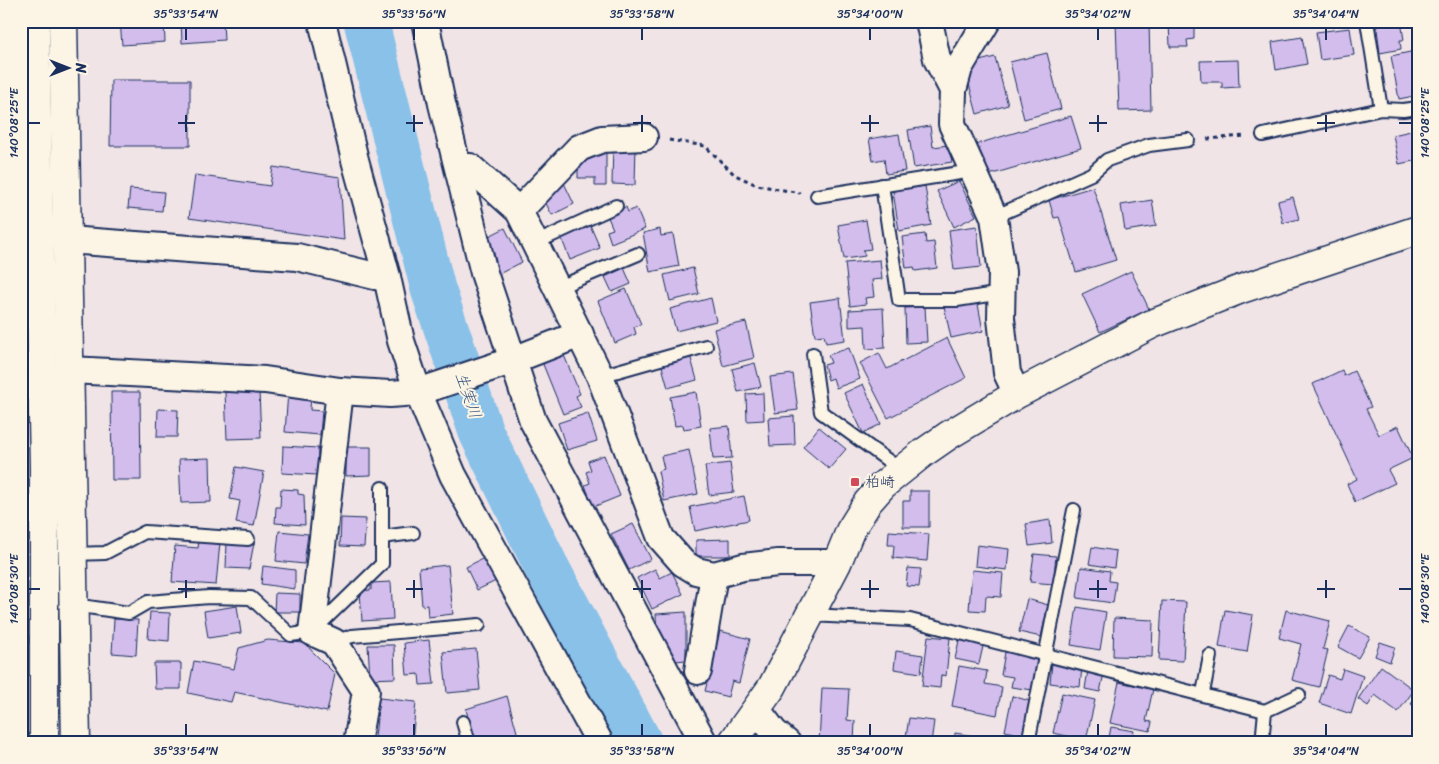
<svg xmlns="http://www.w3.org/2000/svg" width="1439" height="764" viewBox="0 0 1439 764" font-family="Sriracha,'Klee One',sans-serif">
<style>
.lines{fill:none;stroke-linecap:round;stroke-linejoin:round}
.river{stroke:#89c1e8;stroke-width:45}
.building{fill:#d3bded;stroke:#1b2f5e}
.lane-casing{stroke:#1b2f5e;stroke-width:16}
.street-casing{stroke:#1b2f5e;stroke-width:30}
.secondary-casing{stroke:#1b2f5e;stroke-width:31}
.path{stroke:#1b2f5e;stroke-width:3;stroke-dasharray:4 4;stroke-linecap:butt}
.lane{stroke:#fcf5e5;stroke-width:12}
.street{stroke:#fcf5e5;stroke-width:26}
.secondary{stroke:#fcf5e5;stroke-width:28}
.ticks{fill:none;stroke:#1b2f5e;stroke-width:2}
.poi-dot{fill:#d1495b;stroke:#fcf5e5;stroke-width:2}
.labels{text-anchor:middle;stroke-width:4;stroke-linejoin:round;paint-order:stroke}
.poi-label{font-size:15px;fill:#1b2f5e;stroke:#fcf5e5;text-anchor:start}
.water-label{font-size:16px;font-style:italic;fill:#365480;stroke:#fcf5e5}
.neatline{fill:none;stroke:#1b2f5e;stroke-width:2}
.ticks-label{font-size:12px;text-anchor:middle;fill:#1b2f5e}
</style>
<rect width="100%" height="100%" fill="#f0e4e7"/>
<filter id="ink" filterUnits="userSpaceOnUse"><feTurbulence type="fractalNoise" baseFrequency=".02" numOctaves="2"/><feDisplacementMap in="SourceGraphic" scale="10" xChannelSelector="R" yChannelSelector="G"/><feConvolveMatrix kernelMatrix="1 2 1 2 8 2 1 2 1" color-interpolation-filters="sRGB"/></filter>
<g filter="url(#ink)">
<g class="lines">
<path class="river" d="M366,21L433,289L481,432L546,566L640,743"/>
</g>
<g class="building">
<path d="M120,21H164L165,42L122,45Z"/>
<path d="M181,21H223L224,40L182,43Z"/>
<path d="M1116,21H1149L1151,110L1119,111Z"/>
<path d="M1169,21H1194V39L1187,40L1188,47H1170Z"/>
<path d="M1376,21H1401L1404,40H1400L1401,49L1380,53Z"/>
<path d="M1350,28L1354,55L1320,60L1316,32Z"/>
<path d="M1302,37L1307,64L1276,70L1272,42Z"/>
<path d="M1415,51L1418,87L1413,88L1414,96L1399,99L1391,56Z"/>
<path d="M1047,53L1061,109L1024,119L1010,62Z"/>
<path d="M995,57L1008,105L977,114L964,65Z"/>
<path d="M1238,60L1239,87L1222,88V82H1201L1200,61Z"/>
<path d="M111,80H190V146H110Z"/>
<path d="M1071,116L1081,148L979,178L970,146Z"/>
<path d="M930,126L933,147L949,145L952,162L914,168L908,130Z"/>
<path d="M1415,130L1416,133L1418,132V160L1399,164L1393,135Z"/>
<path d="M899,134L905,171L886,174L884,159L873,161L869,139Z"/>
<path d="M613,143L636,144L635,185L612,184Z"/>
<path d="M578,152H606V186H595V178H578Z"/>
<path d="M273,167L340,177L344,240L189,218L195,175L270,186Z"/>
<path d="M563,181L574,204L552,215L540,192Z"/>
<path d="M959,181L976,216L954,227L937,191Z"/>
<path d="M925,186L931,225L899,231L893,191Z"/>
<path d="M1093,187L1116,260L1076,272L1059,217L1054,218L1049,200Z"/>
<path d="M130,189L164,192L162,211L128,208Z"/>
<path d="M1293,197L1299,219L1283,223L1278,201Z"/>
<path d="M1152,200L1156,226L1125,231L1121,205Z"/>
<path d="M626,207L628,212L636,208L645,229L611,243L607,231L613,229L607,215Z"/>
<path d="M866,220L871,249L863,250L865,256L844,259L838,225Z"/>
<path d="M590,225L600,248L570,260L561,237Z"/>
<path d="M977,226L981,267L954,270L949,230Z"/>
<path d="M505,228L522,262L499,274L481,240Z"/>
<path d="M660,229L661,236L673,234L679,266L650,272L643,233Z"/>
<path d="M925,234L926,243L934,242L937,268L915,271L914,267L906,268L902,237Z"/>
<path d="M880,260L882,279L872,280L874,297L865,298L866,304L850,306L845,263Z"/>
<path d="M624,268L631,284L612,292L605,277Z"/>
<path d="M693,268L699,294L670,301L664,275Z"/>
<path d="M1131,271L1149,309L1100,332L1082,294Z"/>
<path d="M626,289L641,324L634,327L636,334L615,343L598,301Z"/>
<path d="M711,298L716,321L676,331L670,309Z"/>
<path d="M840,298L845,340L826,343L824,335L815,336L810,302Z"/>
<path d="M977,299L983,331L951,338L944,306Z"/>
<path d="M925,307L927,342L906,343L905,308Z"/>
<path d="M883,308L885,348L866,349L865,326L849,327V310Z"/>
<path d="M746,322L754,358L723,366L714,329Z"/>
<path d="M947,338L966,378L888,418L860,363L879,353L887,369Z"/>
<path d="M561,348L580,394L576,396L581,407L563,414L540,357Z"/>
<path d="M849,348L860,379L836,388L833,378L828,380L824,365L831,363L828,355Z"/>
<path d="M690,355L697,380L668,388L661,363Z"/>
<path d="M755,363L761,387L738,392L732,369Z"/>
<path d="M1342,370L1344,376L1354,371L1371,407L1366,409L1379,435L1398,426L1413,458L1388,470L1395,483L1355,502L1347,484L1357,479L1313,384Z"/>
<path d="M793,374L798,410L775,413L770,377Z"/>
<path d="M863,384L881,424L863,433L844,393Z"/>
<path d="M259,391L261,438L227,439L225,392Z"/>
<path d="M111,392H140L141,480H112Z"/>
<path d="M288,392L311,394L310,410L322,411L320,435L285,432Z"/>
<path d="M696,392L701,426L684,429L683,425L675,426L670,397Z"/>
<path d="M763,393L764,420L747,421L746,394Z"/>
<path d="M158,409L178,410L177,437H157Z"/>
<path d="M588,413L597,441L567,450L558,423Z"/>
<path d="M794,416L795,445L770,446L768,418Z"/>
<path d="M729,426L732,458L713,459L710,428Z"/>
<path d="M819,427L846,449L829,469L803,447Z"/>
<path d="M283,446L318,448L317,475L282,473Z"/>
<path d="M346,447H371V475L346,476Z"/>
<path d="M689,450L698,494L664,501L658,471L664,469L661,456Z"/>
<path d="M604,455L620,496L593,507L585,485L590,483L586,472L591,470L588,461Z"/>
<path d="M210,458L211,502L181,503L179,459Z"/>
<path d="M730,463L734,492L709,495L705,466Z"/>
<path d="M236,467L264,472L254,526L236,523L240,501L230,499Z"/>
<path d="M281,489L298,490V494L304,495L305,525L275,523L276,507H280Z"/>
<path d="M910,491H929V527H903V501H910Z"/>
<path d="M744,496L749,520L695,531L690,507Z"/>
<path d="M341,518L366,519L364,547L340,546Z"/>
<path d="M1050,520L1052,543L1029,546L1026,524Z"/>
<path d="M633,524L651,559L629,570L611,534Z"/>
<path d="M279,531L308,534L304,564L276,561Z"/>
<path d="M889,531L929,534L927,561L893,558L894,545H888Z"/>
<path d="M730,539V556H696V540Z"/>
<path d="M199,540L220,542L216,585L172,582L175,546L198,548Z"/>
<path d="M227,542L254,543L249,569L226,568Z"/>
<path d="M977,545L1009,549L1007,570L975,566Z"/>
<path d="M1092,547L1116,551L1114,568L1089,564Z"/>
<path d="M1034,554L1056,556L1053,584L1030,582Z"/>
<path d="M484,558L496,581L477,590L466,567Z"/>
<path d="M448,565L453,614L428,617L427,605L422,606L419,568Z"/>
<path d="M263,566L295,570V589L261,584Z"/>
<path d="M1081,567L1110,571L1109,581L1116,582L1113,603L1077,598Z"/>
<path d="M908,568L921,569L919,587L906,586Z"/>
<path d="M655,569L660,578L672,572L683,594L652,609L637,578Z"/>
<path d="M972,570L1003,573L1001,597L986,596L985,611L969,610Z"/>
<path d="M391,582L393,619L362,621L360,591L371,590V583Z"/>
<path d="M275,593L300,594V612H274Z"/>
<path d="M1027,599L1048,605L1041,637L1019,632Z"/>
<path d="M1162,601L1186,602L1183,661L1159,660Z"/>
<path d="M237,606L241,633L208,638L204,611Z"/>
<path d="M1077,607L1106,612L1100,650L1071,645Z"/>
<path d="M1225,610L1253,615L1247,652L1219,647Z"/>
<path d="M1286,610L1330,621L1323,649L1328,650L1319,687L1292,680L1301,644L1279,638Z"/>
<path d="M150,612L170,613L169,641L148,639Z"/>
<path d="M686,612V660L665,662L663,637H657L656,614Z"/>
<path d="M1114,618L1153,620L1152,657L1113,656Z"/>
<path d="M114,619L138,620L136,655L112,653Z"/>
<path d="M1349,626L1370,637L1358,658L1338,647Z"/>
<path d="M720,631L750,639L739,683L732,681L728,697L705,691Z"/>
<path d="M928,636L950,638L946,676L941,675L940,688L922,686Z"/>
<path d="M960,636L984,642L979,664L955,659Z"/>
<path d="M268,640L304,643L335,674L327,712L234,692L231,702L188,693L194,661L234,669L239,648Z"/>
<path d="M429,640L434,684L420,685L419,674L407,675L404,643Z"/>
<path d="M1380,642L1395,647L1390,662L1375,656Z"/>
<path d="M368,645H394L395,678L370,679Z"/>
<path d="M476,649L480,690L447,693L443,652Z"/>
<path d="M896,651L923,655L921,673L894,669Z"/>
<path d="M1005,652L1039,657L1033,690L1011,687L1013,677L1001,675Z"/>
<path d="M154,663H181V689H155Z"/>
<path d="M1052,663L1082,667L1080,687L1050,683Z"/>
<path d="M959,666L987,671L985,684L1002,687L997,715L952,706Z"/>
<path d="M1381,666L1414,690L1398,712L1375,695L1368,706L1358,699Z"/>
<path d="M1343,669L1363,676L1351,714L1319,703L1328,675L1340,679Z"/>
<path d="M1088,670L1104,673L1100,692L1085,689Z"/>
<path d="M1119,682L1153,689L1146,721L1152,722L1150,731L1110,723Z"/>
<path d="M822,688L849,689L847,720L855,721L854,743H819Z"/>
<path d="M1062,693L1095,700L1086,740L1053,733Z"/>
<path d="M1418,693V708L1411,704Z"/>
<path d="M507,696L520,743H474L466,709Z"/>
<path d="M1012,696L1030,701L1023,735L1005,731Z"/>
<path d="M379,698L416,702L412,742L375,738Z"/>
<path d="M909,718L934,721L931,743H905Z"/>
<path d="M1111,727L1134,731L1133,735L1152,738L1151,743H1108Z"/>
<path d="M955,733L981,737L980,743H954Z"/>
</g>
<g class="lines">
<g class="lane-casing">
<g id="lane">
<path d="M1367,21L1381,109"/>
<path d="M1263,135L1381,109L1403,110L1418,108"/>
<path d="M882,185L899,300H957L1002,293"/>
<path d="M817,196L972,171"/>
<path d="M994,217L1091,174L1107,160L1149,145L1188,140"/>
<path d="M535,243L616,206"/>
<path d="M557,288L638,254"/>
<path d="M813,354L821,412L901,470"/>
<path d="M600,376L706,346"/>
<path d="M382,537L413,533"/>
<path d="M73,554L105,553L145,532L248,539"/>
<path d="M74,605L129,613L148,602L209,597L251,598L291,635L312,632L382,564V488"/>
<path d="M810,615L910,620L1265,711"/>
<path d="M334,642L352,636L479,625"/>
<path d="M1203,693L1210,656"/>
<path d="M463,722L469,743"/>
<path d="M1028,743L1074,510"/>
<path d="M1262,743L1265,711L1299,695"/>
</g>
</g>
<g class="street-casing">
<g id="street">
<path d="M322,21L355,160L387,277L401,341L418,392L453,475L600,743"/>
<path d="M425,21L442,104L484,273L533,421L704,743"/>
<path d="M929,21L937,59L953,90"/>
<path d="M987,21L959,68L953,90L952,124L994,217L1002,272L1001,318L1007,373L1017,394"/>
<path d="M459,167H470L519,211L600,376L661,538L683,563L696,571L714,575L743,567L778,563H837"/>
<path d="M519,211L579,148L602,139L644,137"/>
<path d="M68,240L297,257L375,276L387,277"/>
<path d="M70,370L265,380L340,391L390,394L418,392L511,361L580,334"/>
<path d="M21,387H41"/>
<path d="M340,391L312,632L334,642L366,691L357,743"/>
<path d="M698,671L714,575"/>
<path d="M757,710L774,732L787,743"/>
</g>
</g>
<g class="secondary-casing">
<g id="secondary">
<path d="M35,21L44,467V743"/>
<path d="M63,21L76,743"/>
<path d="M732,743L772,687L837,563L850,531L868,502L883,485L923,453L949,435L1017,394L1152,324L1241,289L1418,230"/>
</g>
</g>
<g class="path">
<path d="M1207,139L1245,136"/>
<path d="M669,140L705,146L735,175L757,185L800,193"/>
</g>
<use href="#lane" class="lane"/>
<use href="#street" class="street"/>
<use href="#secondary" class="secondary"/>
</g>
</g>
<path class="ticks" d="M186,28V40M414,28V40M642,28V40M870,28V40M1098,28V40M1326,28V40M186,115V132M414,115V132M642,115V132M870,115V132M1098,115V132M1326,115V132M28,123H40M178,123H195M406,123H423M633,123H651M861,123H879M1089,123H1107M1317,123H1335M1399,123H1412M186,580V598M414,580V598M642,580V598M870,580V598M1098,580V598M1326,580V598M28,589H40M178,589H195M406,589H423M633,589H651M861,589H879M1089,589H1107M1317,589H1335M1399,589H1412M186,724V736M414,724V736M642,724V736M870,724V736M1098,724V736M1326,724V736"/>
<rect class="poi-dot" x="850" y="477" width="10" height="10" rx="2.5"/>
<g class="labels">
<g class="poi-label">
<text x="865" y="487">柏崎</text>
</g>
<g class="water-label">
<text transform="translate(469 395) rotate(71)" y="6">生実川</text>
</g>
</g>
<rect width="1439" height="764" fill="none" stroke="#fcf5e5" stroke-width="55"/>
<g transform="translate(68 68) rotate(90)" stroke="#fcf5e5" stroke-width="4" paint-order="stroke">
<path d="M0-4L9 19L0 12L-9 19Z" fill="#1b2f5e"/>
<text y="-8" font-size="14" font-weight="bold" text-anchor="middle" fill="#1b2f5e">N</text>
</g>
<rect x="28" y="28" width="1384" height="708" class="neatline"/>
<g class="ticks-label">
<text x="186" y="18">35°33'54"N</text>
<text x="414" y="18">35°33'56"N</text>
<text x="642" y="18">35°33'58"N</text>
<text x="870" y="18">35°34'00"N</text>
<text x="1098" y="18">35°34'02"N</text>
<text x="1326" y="18">35°34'04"N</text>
<text transform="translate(1425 123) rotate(-90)" y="4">140°08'25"E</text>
<text transform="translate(14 123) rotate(-90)" y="4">140°08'25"E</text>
<text transform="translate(1425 589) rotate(-90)" y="4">140°08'30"E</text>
<text transform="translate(14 589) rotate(-90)" y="4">140°08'30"E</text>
<text x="186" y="755">35°33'54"N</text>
<text x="414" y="755">35°33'56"N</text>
<text x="642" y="755">35°33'58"N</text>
<text x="870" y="755">35°34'00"N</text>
<text x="1098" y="755">35°34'02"N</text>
<text x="1326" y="755">35°34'04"N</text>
</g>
</svg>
